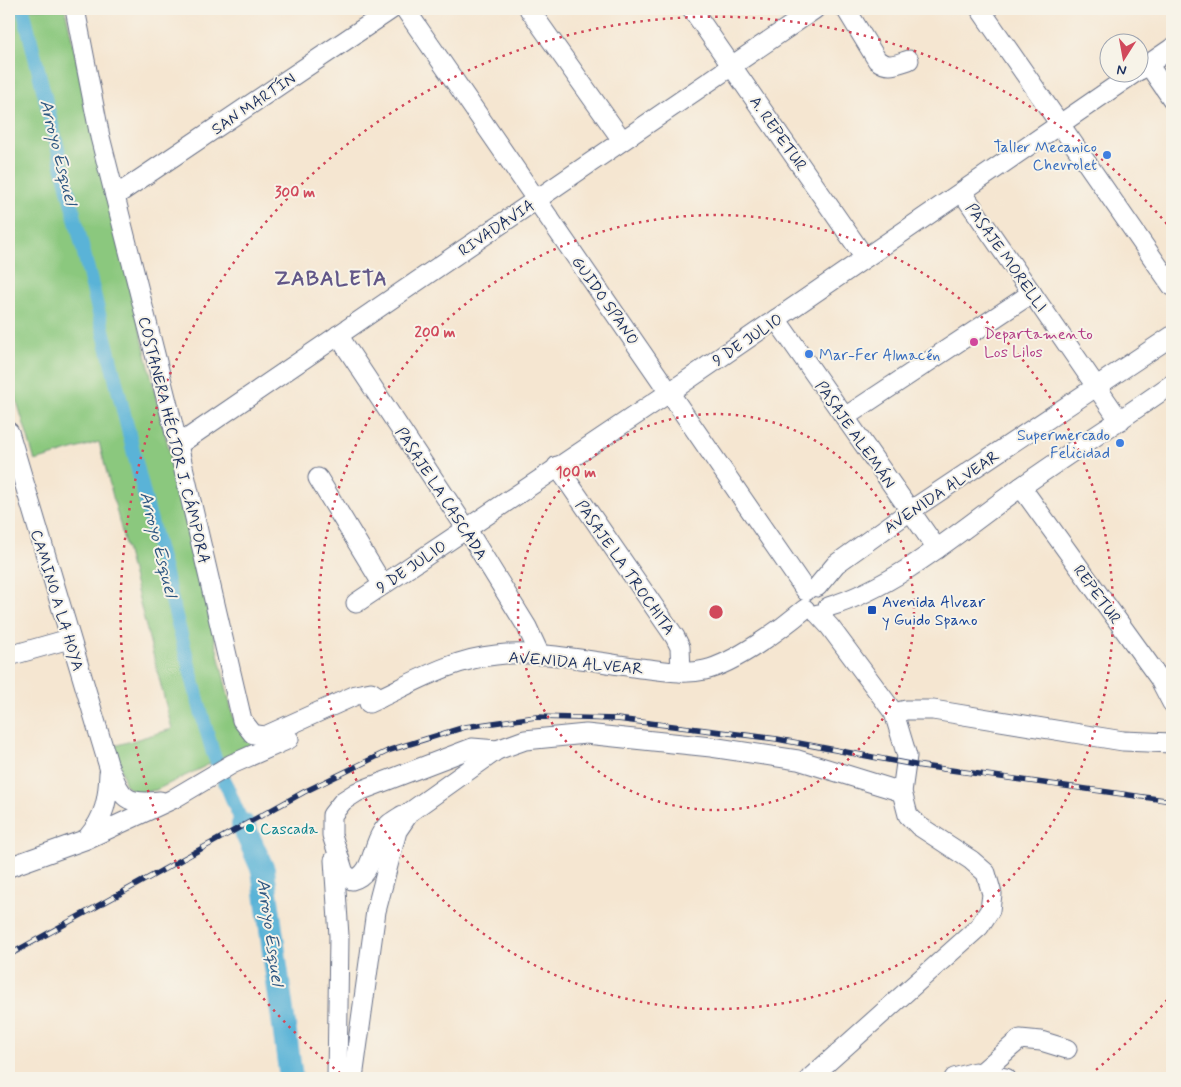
<svg xmlns="http://www.w3.org/2000/svg" width="1181" height="1087" font-family="Mynerve,sans-serif">
  <style>
    .green { fill: #8bc87e; stroke: #537c6e }
    .lines { fill: none; stroke-linecap: round; stroke-linejoin: round }
    .canal { stroke: #5ab3d7; stroke-width: 14 }
    .river { stroke: #5ab3d7; stroke-width: 24 }
    .minor-casing { stroke: #676f86; stroke-width: 21 }
    .minor { stroke: #fff; stroke-width: 19 }
    .rail-casing { stroke: #1b2f5e; stroke-width: 5.5 }
    .rail { stroke: #f7f3e8; stroke-width: 4; stroke-dasharray: 11; stroke-linecap: butt }
    .ring { fill: none; stroke: #d1495b; stroke-width: 2.5; stroke-dasharray: 2.5 5 }
    .shop-dot { fill: #3f7fe0; stroke: #f7f3e8; stroke-width: 2 }
    .hotel-dot { fill: #d1479c; stroke: #f7f3e8; stroke-width: 2 }
    .transit-dot { fill: #1a4fb4; stroke: #f7f3e8; stroke-width: 2 }
    .culture-dot { fill: #0f9aa8; stroke: #f7f3e8; stroke-width: 2 }
    .labels { text-anchor: middle; stroke-width: 4; stroke-linejoin: round; paint-order: stroke }
    .street-label { font-size: 16px; fill: #1b2f5e; stroke: #f7f3e8 }
    .shop-label { font-size: 16px; fill: #366cbe; stroke: #f7f3e8; text-anchor: end }
    .hotel-label { font-size: 16px; fill: #b23c85; stroke: #f7f3e8; text-anchor: start }
    .transit-label { font-size: 16px; fill: #164399; stroke: #f7f3e8; text-anchor: start }
    .culture-label { font-size: 16px; fill: #0d838f; stroke: #f7f3e8; text-anchor: start }
    .water-label { font-size: 18px; font-style: italic; fill: #2e5782; stroke: #f7f3e8 }
    .district-label { font-size: 21px; font-weight: bold; letter-spacing: 1px; fill: #625788; stroke: #f7f3e8 }
    .centre { fill: #d1495b; stroke: #f7f3e8; stroke-width: 2.5 }
    .ring-label { font-size: 15px; text-anchor: middle; font-weight: bold; fill: #d1495b; stroke: #f7f3e8; stroke-width: 4; stroke-linejoin: round; paint-order: stroke }
  </style>
  <rect width="100%" height="100%" fill="#f7f3e8"/>
  <filter id="ink" filterUnits="userSpaceOnUse"><feTurbulence type="fractalNoise" baseFrequency=".02" numOctaves="2"/><feDisplacementMap in="SourceGraphic" scale="10" xChannelSelector="R" yChannelSelector="G"/><feConvolveMatrix kernelMatrix="1 2 1 2 8 2 1 2 1" color-interpolation-filters="sRGB"/></filter>
  <filter id="wash" filterUnits="userSpaceOnUse"><feTurbulence type="fractalNoise" baseFrequency=".0096" numOctaves="4" result="noise"/><feDisplacementMap in="SourceGraphic" scale="20" xChannelSelector="R" yChannelSelector="G"/><feGaussianBlur stdDeviation="1.12" result="paint"/><feColorMatrix in="noise" values="0 0 0 0 0 0 0 0 0 0 0 0 0 0 0 0 0 1.4 0 .05"/><feComposite in="paint" operator="in"/></filter>
  <g filter="url(#wash)">
    <rect width="100%" height="100%" fill="#f5e6d1"/>
    <polygon class="green" points="9,9 65,9 103,176 235,724 257,741 156,790 138,793 126,786 114,746 172,729 99,442 35,461 9,375"/>
    <g class="lines">
      <polyline class="canal" points="23,9 146,502 202,715 213,753 243,825"/>
      <polyline class="river" points="243,825 263,870 291,1078"/>
    </g>
  </g>
  <g filter="url(#ink)">
    <g class="lines">
      <defs>
        <g id="minor">
          <polyline points="75,9 100,137 178,445 242,720 253,734 265,736 356,695 371,692 380,698"/>
          <polyline points="405,9 806,591"/>
          <polyline points="529,9 622,140"/>
          <polyline points="692,9 865,258"/>
          <path d="M 846,9 L 877,60 C 888,69 896,64 909,60"/>
          <polyline points="980,9 1172,286"/>
          <polyline points="1148,64 1172,99"/>
          <polyline points="1140,70 1172,48"/>
          <polyline points="962,192 1120,421"/>
          <polyline points="115,196 392,9"/>
          <polyline points="776,319 937,549"/>
          <polyline points="338,335 466,528 527,627 540,655"/>
          <polyline points="845,417 1032,293"/>
          <path d="M 9,432 L 109,767 C 122,798 124,805 160,801"/>
          <polyline points="178,445 815,9"/>
          <polyline points="557,466 675,637 680,647 681,672"/>
          <polyline points="318,478 383,585"/>
          <polyline points="1021,487 1159,678 1172,703"/>
          <polyline points="817,587 836,564 910,511 1172,336"/>
          <polyline points="356,603 670,392 1136,72"/>
          <path d="M 828,607 C 898,586 962,529 1021,487 C 1071,452 1122,419 1172,384"/>
          <polyline points="9,656 69,639"/>
          <path d="M 369,703 C 409,685 451,659 496,655 C 543,650 594,662 640,668 C 661,670 684,675 705,670 C 735,663 781,629 805,609"/>
          <polyline points="894,713 906,710 933,710 1123,741 1172,743"/>
          <path d="M 403,815 C 395,820 387,824 382,832 C 371,849 373,875 352,880 L 344,873 L 332,835 L 332,815 L 343,801 L 357,792 L 472,748 L 497,750"/>
          <path d="M 88,837 C 105,817 108,799 109,773"/>
          <polyline points="334,860 339,936 337,1078"/>
          <polyline points="9,867 87,839 173,799 232,764 289,739"/>
          <polyline points="981,1073 1020,1039 1041,1041 1067,1049"/>
          <polyline points="353,1078 376,911 397,831 410,812 497,750 525,740 586,734 711,747 798,760 902,792"/>
          <polyline points="810,1078 979,927 990,910 992,894 986,873 971,860 919,826 908,815 902,792 907,756 894,713 830,627 818,614"/>
          <polyline points="954,1078 975,1072 1006,1078"/>
        </g>
      </defs>
      <use href="#minor" class="minor-casing"/>
      <use href="#minor" class="minor"/>
      <defs>
        <polyline id="rail" points="9,955 304,792 390,750 465,727 536,717 617,719 777,739 915,765 1172,801"/>
      </defs>
      <use href="#rail" class="rail-casing"/>
      <use href="#rail" class="rail"/>
    </g>
  </g>
  <g class="ring">
    <circle cx="716" cy="612" r="198"/>
    <circle cx="716" cy="612" r="397"/>
    <path d="M1172 994A595 595 0 0 1 1086 1078M346 1078A595 595 0 1 1 1172 230"/>
  </g>
  <g class="shop-dot">
    <circle cx="1107" cy="155" r="5"/>
    <circle cx="809" cy="354" r="5"/>
    <circle cx="1120" cy="443" r="5"/>
  </g>
  <circle class="hotel-dot" cx="974" cy="342" r="5"/>
  <rect class="transit-dot" x="867" y="605" width="10" height="10" rx="2.5"/>
  <circle class="culture-dot" cx="250" cy="828" r="5"/>
  <g class="labels">
    <g class="street-label">
      <text transform="translate(253 103) rotate(-34)" y="6">SAN MARTÍN</text>
      <text transform="translate(779 133) rotate(55)" y="6">A. REPETUR</text>
      <text transform="translate(496 227) rotate(-34)" y="6">RIVADAVIA</text>
      <text transform="translate(1007 257) rotate(55)" y="6">PASAJE MORELLI</text>
      <text transform="translate(606 300) rotate(55)" y="6">GUIDO SPANO</text>
      <text transform="translate(747 339) rotate(-34)" y="6">9 DE JULIO</text>
      <text transform="translate(856 434) rotate(55)" y="6">PASAJE ALEMÁN</text>
      <text transform="translate(175 440) rotate(76)" y="6">COSTANERA HÉCTOR J. CÁMPORA</text>
      <text transform="translate(941 491) rotate(-34)" y="6">AVENIDA ALVEAR</text>
      <text transform="translate(442 493) rotate(57)" y="6">PASAJE LA CASCADA</text>
      <text transform="translate(411 566) rotate(-34)" y="6">9 DE JULIO</text>
      <text transform="translate(626 567) rotate(55)" y="6">PASAJE LA TROCHITA</text>
      <text transform="translate(1098 594) rotate(54)" y="6">REPETUR</text>
      <text transform="translate(58 600) rotate(73)" y="6">CAMINO A LA HOYA</text>
      <text transform="translate(576 662) rotate(5)" y="6">AVENIDA ALVEAR</text>
    </g>
    <g class="shop-label">
      <text x="1097" y="152">Taller Mecanico<tspan x="1097" dy="18">Chevrolet</tspan></text>
      <text x="819" y="360" text-anchor="start">Mar-Fer Almacén</text>
      <text x="1110" y="440">Supermercado<tspan x="1110" dy="18">Felicidad</tspan></text>
    </g>
    <g class="hotel-label">
      <text x="984" y="339">Departamento<tspan x="984" dy="18">Los Lilos</tspan></text>
    </g>
    <g class="transit-label">
      <text x="882" y="607">Avenida Alvear<tspan x="882" dy="18">y Guido Spano</tspan></text>
    </g>
    <g class="culture-label">
      <text x="260" y="834">Cascada</text>
    </g>
    <g class="water-label">
      <text transform="translate(59 152) rotate(76)" y="6">Arroyo Esquel</text>
      <text transform="translate(159 544) rotate(76)" y="6">Arroyo Esquel</text>
      <text transform="translate(271 932) rotate(82)" y="6">Arroyo Esquel</text>
    </g>
    <g class="district-label">
      <text x="331" y="285">ZABALETA</text>
    </g>
  </g>
  <circle cx="716" cy="612" r="8" class="centre"/>
  <g class="ring-label">
    <text x="295" y="197">300 m</text>
    <text x="435" y="337">200 m</text>
    <text x="576" y="477">100 m</text>
  </g>
  <rect width="1181" height="1087" fill="none" stroke="#f7f3e8" stroke-width="30"/>
  <g transform="translate(1124 58) rotate(191)"><circle r="24" fill="#f7f3e8" stroke="#9fa5b1"/>
  <path d="M0-4L9 19L0 12L-9 19Z" fill="#d1495b"/>
  <text y="-8" font-size="14" font-weight="bold" text-anchor="middle" fill="#1b2f5e">N</text>
  </g>
</svg>
